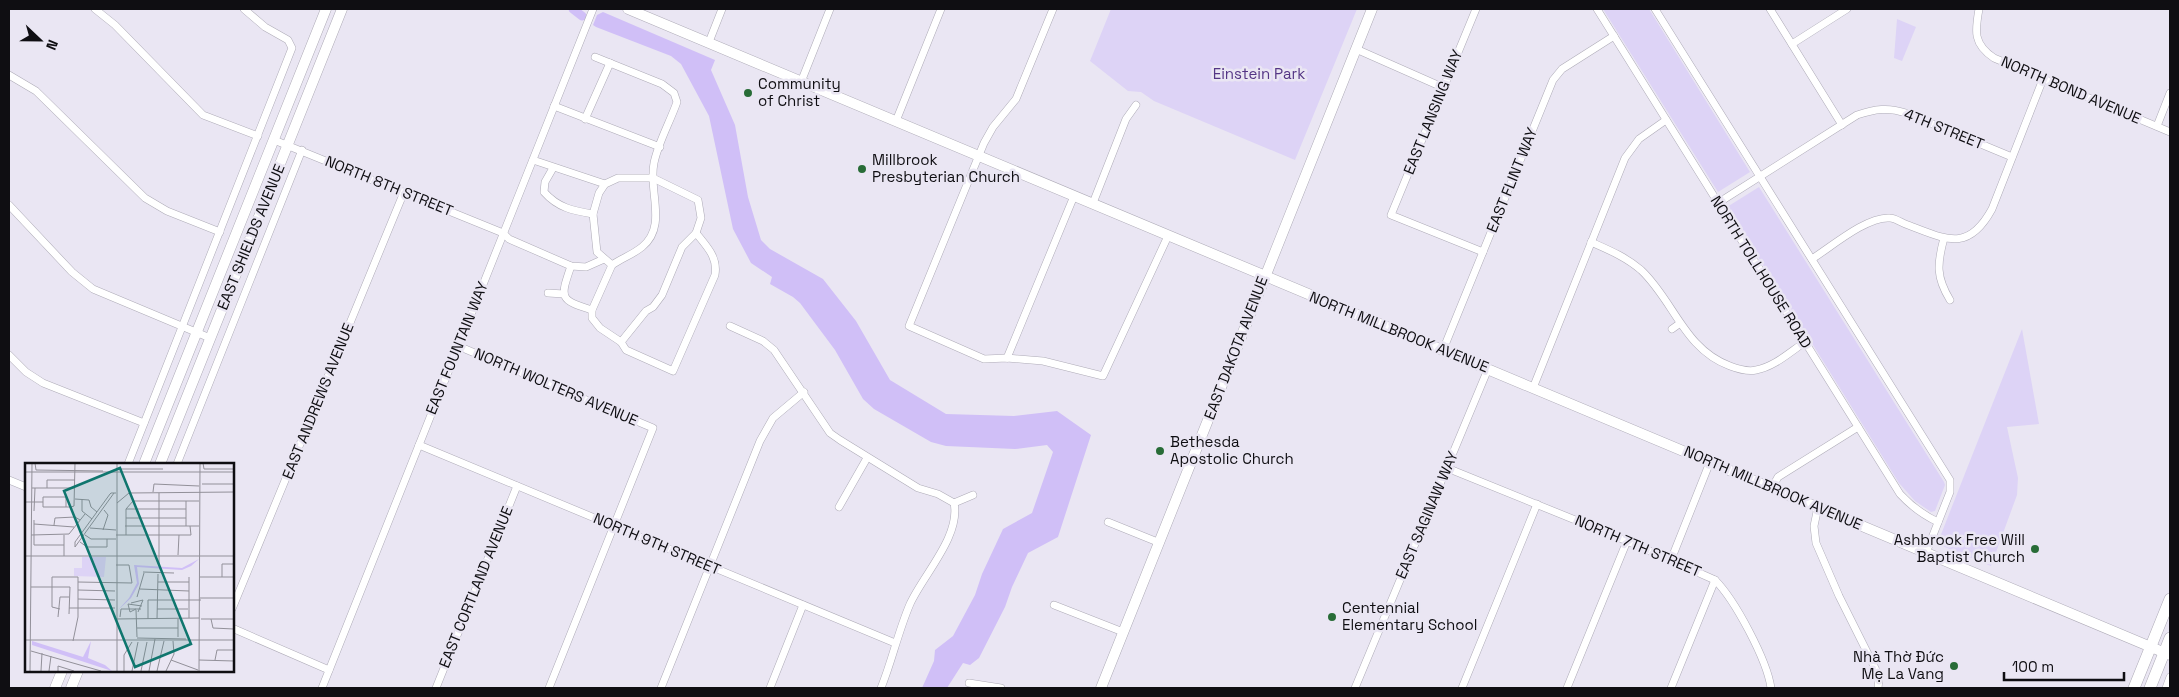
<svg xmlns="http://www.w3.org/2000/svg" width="2179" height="697" font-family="'Space Grotesk',sans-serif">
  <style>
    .green { fill: #ddd3f6 }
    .water { fill: #d0bff7 }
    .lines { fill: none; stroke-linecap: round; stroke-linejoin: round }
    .canal { stroke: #d0bff7; stroke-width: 9 }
    .street-casing { stroke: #aeabb7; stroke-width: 8 }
    .secondary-casing { stroke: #aeabb7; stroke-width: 11 }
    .primary-casing { stroke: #aeabb7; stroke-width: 12 }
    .street { stroke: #fff; stroke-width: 7 }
    .secondary { stroke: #fff; stroke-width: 10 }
    .primary { stroke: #fff; stroke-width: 11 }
    .poi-dot { fill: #286c37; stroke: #eae6f3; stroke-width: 2 }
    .labels { text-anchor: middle; stroke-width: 5; stroke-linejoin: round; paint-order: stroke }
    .park-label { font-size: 15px; fill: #543585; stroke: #eae6f3 }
    .poi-label { font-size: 15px; fill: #0f0e12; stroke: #eae6f3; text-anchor: start }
    .street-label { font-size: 15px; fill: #0f0e12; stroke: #eae6f3 }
    .inset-road { fill: none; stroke: #929099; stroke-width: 1 }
    .view { fill: #0f766e; fill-opacity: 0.15; stroke: #0f766e; stroke-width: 2.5 }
    .inset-edge { fill: none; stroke: #0f0e12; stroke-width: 2.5 }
  </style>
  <rect width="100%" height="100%" fill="#eae6f3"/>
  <g class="green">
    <polygon points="1111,9 1357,9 1295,160 1154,101 1141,92 1128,91 1090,61"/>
    <polygon points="1603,9 1649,9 1750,172 1718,192"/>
    <polygon points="1897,19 1916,27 1902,61 1894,58"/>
    <polygon points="1759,187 1944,482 1945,485 1935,511 1931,512 1915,501 1899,483 1727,207"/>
    <polygon points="2022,329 2039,424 2007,427 2018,478 2017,495 1991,566 1940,545 1938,542"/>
  </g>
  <polygon class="water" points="603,12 715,60 711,70 735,125 748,197 761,240 770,249 823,279 856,321 890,380 946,414 1014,416 1057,411 1091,435 1058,537 1028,553 1012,587 1005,607 979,658 970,665 963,663 947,688 922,688 934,661 935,650 953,636 975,595 982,574 1003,529 1032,513 1053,452 1047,445 1015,449 946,446 931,442 874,409 863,399 835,350 800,303 793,297 770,284 772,277 751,263 733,229 709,116 681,64 671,56 596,27 593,25 597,15"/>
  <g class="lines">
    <polyline class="canal" points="573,9 582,16"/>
    <defs>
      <g id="street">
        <polyline points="95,9 115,25 203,115 258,136"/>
        <polyline points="1053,9 1016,99 993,127 984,143 909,326 984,359 1007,358 1043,361 1103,376 1168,236"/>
        <polyline points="1476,9 1391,215 1483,252"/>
        <path d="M 1597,9 L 1900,494 C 1912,507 1923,515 1938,522"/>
        <polyline points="1655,9 1950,480 1950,492 1926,553"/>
        <polyline points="1770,9 1842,125"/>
        <path d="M 1979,9 C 1975,31 1973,44 1994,58 L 2170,132"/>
        <polyline points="709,42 722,9"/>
        <polyline points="1792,44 1847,9"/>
        <polyline points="1356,49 1442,87"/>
        <path d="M 595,57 L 662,84 L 674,93 L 677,102 C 670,122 658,143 654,163 C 648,191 668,226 642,247 C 632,255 622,258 612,265 L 592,310 L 592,318 L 600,328 L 621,342 L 626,350 L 673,371 L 715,275 C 718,257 707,247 696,233"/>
        <polyline points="9,75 36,91 145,198 167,211 220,232"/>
        <polyline points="801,82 830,9"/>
        <polyline points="554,106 660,147"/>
        <polyline points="585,119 610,63"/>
        <polyline points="896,121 941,9"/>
        <polyline points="2157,126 2170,93"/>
        <polyline points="274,140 503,233 509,239 571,266 586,267 604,259"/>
        <polyline points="533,160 605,184"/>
        <path d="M 553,168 L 545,182 L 544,192 C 558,208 574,211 593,214"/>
        <polyline points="1093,203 1126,119 1136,105"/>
        <path d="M 1718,203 L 1857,115 C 1875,109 1888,107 1906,113 L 2012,157"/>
        <polyline points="9,205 72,272 93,289 210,338"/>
        <path d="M 1944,238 C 1937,264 1936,277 1950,300"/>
        <path d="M 1591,242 C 1609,250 1626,257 1641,270 C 1674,301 1684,349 1730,366 C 1738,369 1748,372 1756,370 C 1774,367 1790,352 1805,342"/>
        <path d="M 1812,259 C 1831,247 1867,216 1890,218 C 1895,218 1902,223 1908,225 C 1946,239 1968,253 1992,209 L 2043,79"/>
        <polyline points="612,265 597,252 593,214 599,193 605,184 618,178 653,178 698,200 701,218 696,233 682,247 662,295 653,307 646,311 621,342"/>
        <path d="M 571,266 C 560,298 559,300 592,310"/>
        <polyline points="548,293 564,294"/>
        <polyline points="730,326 763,341 774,350 830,433 840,440 918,488 938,494 954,503"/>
        <polyline points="1672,329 1679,324"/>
        <polyline points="458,346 653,428 549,688"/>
        <polyline points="1443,350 1553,80 1562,69 1614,36"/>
        <polyline points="9,355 26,372 43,383 144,423"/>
        <polyline points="1007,358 1074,196"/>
        <polyline points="1533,388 1625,158 1639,139 1666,120"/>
        <polyline points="419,445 895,643"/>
        <polyline points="128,464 292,48 288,40 265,27 244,9"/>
        <polyline points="177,464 302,150"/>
        <path d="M 1447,468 L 1627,541 L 1715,580 C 1735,600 1767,660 1771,688"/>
        <polyline points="9,480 26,487"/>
        <polyline points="1772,488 1778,477 1858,427"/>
        <polyline points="954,503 973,495"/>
        <polyline points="839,507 867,458"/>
        <polyline points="1818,507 1814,526 1816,543 1839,596 1876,670 1879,679 1878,688"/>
        <polyline points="1108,522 1160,543"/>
        <polyline points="1671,560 1710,462"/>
        <polyline points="1054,605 1123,632"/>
        <polyline points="232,609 404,192"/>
        <polyline points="232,628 329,670"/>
        <polyline points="969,683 1001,688"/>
        <polyline points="322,688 593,9"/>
        <polyline points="436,688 517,486"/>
        <polyline points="661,688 760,441 773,418 804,392"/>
        <polyline points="770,688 803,605"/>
        <path d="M 881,688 C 892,661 898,632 910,604 C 923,575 961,536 954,503"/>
        <polyline points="1355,688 1488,369"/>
        <polyline points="1462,688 1537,504"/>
        <polyline points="1567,688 1627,541"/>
        <polyline points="1671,688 1715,580"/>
        <polyline points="2166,688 2170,677"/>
      </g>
      <g id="secondary">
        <polyline points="628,9 2170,655"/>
        <polyline points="144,464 326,9"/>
        <polyline points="160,464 342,9"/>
        <polyline points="55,688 62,671"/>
        <polyline points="71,688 78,671"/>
        <polyline points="1101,688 1372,9"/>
      </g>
      <g id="primary">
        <polyline points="2134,688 2170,599"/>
        <polyline points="2150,688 2170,638"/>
      </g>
    </defs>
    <use href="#street" class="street-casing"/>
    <use href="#secondary" class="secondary-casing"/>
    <use href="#primary" class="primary-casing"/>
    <use href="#street" class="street"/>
    <use href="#secondary" class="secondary"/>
    <use href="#primary" class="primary"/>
  </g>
  <g class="poi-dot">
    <circle cx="748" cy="93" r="5"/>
    <circle cx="862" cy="169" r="5"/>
    <circle cx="1160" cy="451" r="5"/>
    <circle cx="2035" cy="549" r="5"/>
    <circle cx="1332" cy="617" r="5"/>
    <circle cx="1954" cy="666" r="5"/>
  </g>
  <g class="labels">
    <g class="park-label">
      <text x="1259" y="79">Einstein Park</text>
    </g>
    <g class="poi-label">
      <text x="758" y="89">Community<tspan x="758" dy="17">of Christ</tspan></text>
      <text x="872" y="165">Millbrook<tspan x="872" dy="17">Presbyterian Church</tspan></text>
      <text x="1170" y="447">Bethesda<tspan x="1170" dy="17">Apostolic Church</tspan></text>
      <text x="2025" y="545" text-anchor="end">Ashbrook Free Will<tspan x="2025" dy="17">Baptist Church</tspan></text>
      <text x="1342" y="613">Centennial<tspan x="1342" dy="17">Elementary School</tspan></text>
      <text x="1944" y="662" text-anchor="end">Nhà Thờ Đức<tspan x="1944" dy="17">Mẹ La Vang</tspan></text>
    </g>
    <g class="street-label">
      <text transform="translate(2071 90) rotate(23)" y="5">NORTH BOND AVENUE</text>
      <text transform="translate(1433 112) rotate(-68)" y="5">EAST LANSING WAY</text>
      <text transform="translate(1944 129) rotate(22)" y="5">4TH STREET</text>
      <text transform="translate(1512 180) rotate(-68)" y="5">EAST FLINT WAY</text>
      <text transform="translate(389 186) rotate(22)" y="5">NORTH 8TH STREET</text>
      <text transform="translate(251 237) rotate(-68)" y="5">EAST SHIELDS AVENUE</text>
      <text transform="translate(1761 272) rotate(58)" y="5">NORTH TOLLHOUSE ROAD</text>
      <text transform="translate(1399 332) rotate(22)" y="5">NORTH MILLBROOK AVENUE</text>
      <text transform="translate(457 348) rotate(-68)" y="5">EAST FOUNTAIN WAY</text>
      <text transform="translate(1236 348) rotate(-69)" y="5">EAST DAKOTA AVENUE</text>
      <text transform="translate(556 387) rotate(23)" y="5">NORTH WOLTERS AVENUE</text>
      <text transform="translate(318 401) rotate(-68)" y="5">EAST ANDREWS AVENUE</text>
      <text transform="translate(1773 488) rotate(23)" y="5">NORTH MILLBROOK AVENUE</text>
      <text transform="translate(1427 515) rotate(-67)" y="5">EAST SAGINAW WAY</text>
      <text transform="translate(657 544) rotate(23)" y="5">NORTH 9TH STREET</text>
      <text transform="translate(1638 546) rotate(23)" y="5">NORTH 7TH STREET</text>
      <text transform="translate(476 587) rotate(-68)" y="5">EAST CORTLAND AVENUE</text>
    </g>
  </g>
  <g transform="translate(25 463)">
    <rect width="209" height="209" fill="#eae6f3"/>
    <path d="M 57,94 L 81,94 L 79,114 L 49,113 L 49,105 L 57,105 Z" fill="#ddd3f6"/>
    <path d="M 174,96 L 166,103 L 157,107 L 112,104 L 114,121 L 106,135 L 93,147 L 104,135 L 112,120 L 109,102 L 157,105 ZM 7,178 L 58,194 L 66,178 L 63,195 L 80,202 L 87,208 L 7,182 Z" fill="#d0bff7"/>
    <path class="inset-road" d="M 10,0 L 11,7 L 78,8M 178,0 L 179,6 L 209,6M 94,6 L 138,6M 0,9 L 209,9M 177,21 L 209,21M 7,25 L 50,25M 22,25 L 22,17 L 50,17M 128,29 L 129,21 L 174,23M 89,30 L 50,84 L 50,79 L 85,31 L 86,30 L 91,30M 50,36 L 64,37 L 66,44 L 72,49M 57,36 L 57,48 L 67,56M 0,39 L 18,39M 92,40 L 104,30 L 209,29M 41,44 L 41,34 L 18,34 L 18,44 L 46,44 L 49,43 L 50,0M 101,46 L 161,46M 9,48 L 10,25M 101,55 L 161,55M 9,57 L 9,82 L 39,82M 9,61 L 49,64M 29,62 L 30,55 L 50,54 L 55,57M 100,63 L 174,63M 161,63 L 161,38M 65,65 L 91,67M 78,67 L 83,52 L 79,47M 6,72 L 44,71 L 60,51M 60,72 L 66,76 L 91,76M 91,72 L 166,72 L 165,63M 101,72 L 101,46 L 108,38 L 174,38M 55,79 L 62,84 L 82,84 L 82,76M 153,92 L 154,72M 0,93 L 209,93M 39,93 L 39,72M 134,103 L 134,30M 118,109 L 149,110M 175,114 L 209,114M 197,114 L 197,101 L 209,101M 53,119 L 107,120 L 104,102 L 91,102M 133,119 L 164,119M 6,124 L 45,124 L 44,151M 115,126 L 164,128M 53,127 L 90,128M 112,134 L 119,110M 175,135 L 209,135M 53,136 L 90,137M 106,140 L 118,137 L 113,149M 44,145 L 90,145M 35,146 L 27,144 L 27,114 L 53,114 L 53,154 L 48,178M 111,146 L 105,149 L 103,141 L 117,143M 132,146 L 163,146M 111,147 L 112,174M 33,154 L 35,134 L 44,134M 95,154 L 96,146 L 116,146M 164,155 L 164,114M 90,156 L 174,155M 123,156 L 123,137 L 176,137M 132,156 L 133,111M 176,156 L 209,156 L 209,153M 186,156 L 188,165 L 209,166M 112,165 L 153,165M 153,174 L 153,156M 112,175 L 161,176M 0,177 L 209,177M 6,188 L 76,208M 146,197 L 173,207M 174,197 L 209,198M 190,197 L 192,187 L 209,187M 5,208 L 7,0M 16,208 L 17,190M 24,208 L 26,193M 33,208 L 33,203 L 49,208M 92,208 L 92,0M 99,208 L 99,192 L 107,179M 107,208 L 113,179M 116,208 L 122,179M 124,208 L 130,176M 132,208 L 139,178M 141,208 L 149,191 L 148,178M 174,208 L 175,0"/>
    <path class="view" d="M 95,5 L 166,181 L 110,204 L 39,28 Z"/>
    <rect width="209" height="209" class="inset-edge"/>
  </g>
  <rect width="2179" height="697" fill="none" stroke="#0f0e12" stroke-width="20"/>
  <g transform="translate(40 40) rotate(112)" stroke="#eae6f3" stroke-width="4" paint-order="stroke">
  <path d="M0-4L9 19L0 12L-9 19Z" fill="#0f0e12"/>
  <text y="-8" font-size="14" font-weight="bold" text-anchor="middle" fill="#0f0e12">N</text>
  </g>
  <path d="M2004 672v8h120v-8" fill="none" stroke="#0f0e12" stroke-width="2.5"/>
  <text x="2012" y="672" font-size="15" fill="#0f0e12" stroke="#eae6f3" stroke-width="4" paint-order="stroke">100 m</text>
</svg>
